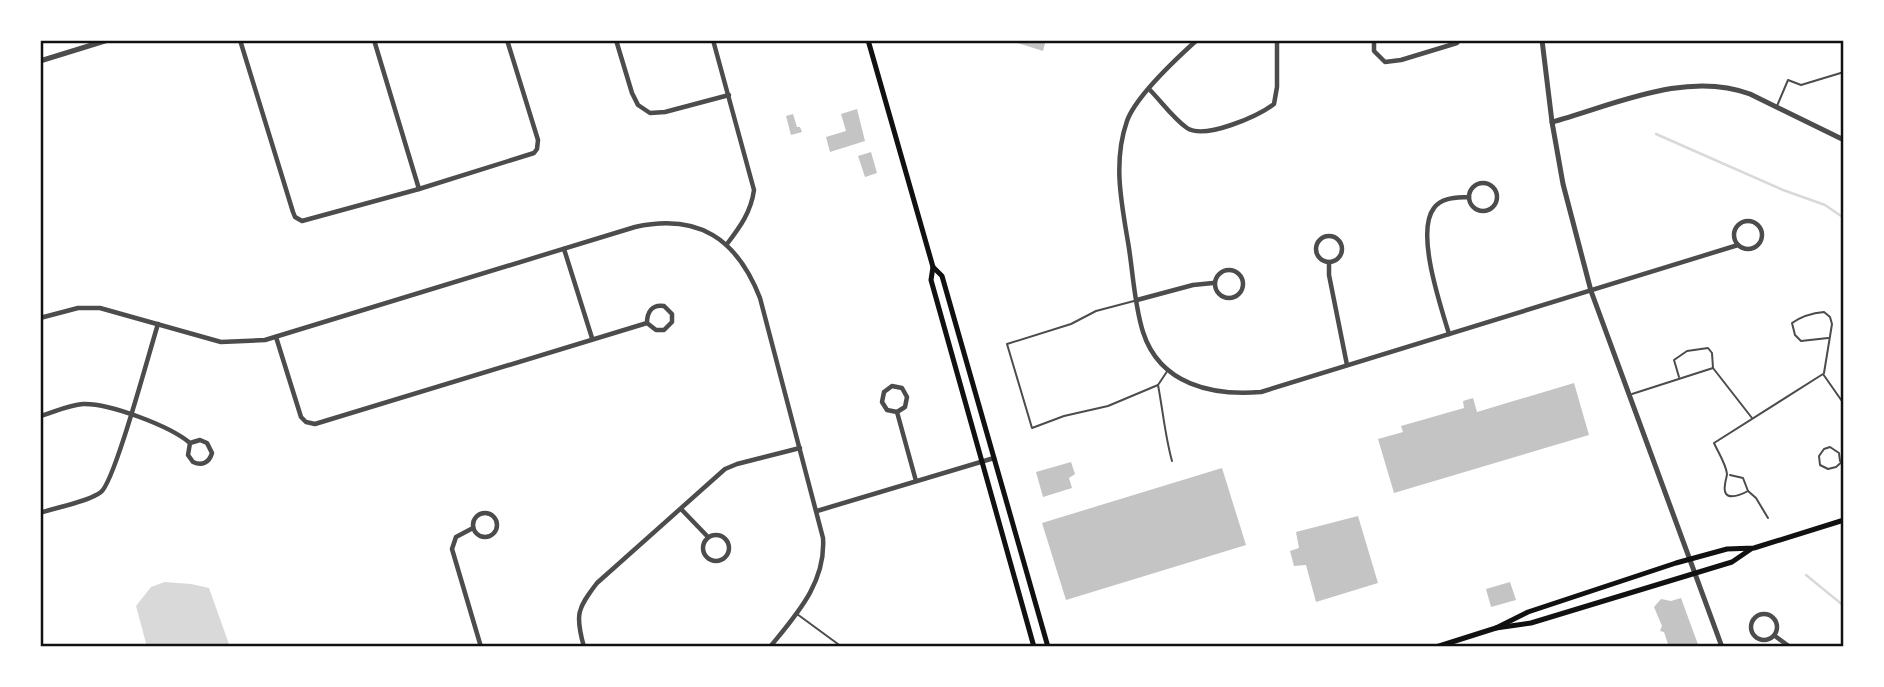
<svg xmlns="http://www.w3.org/2000/svg" width="1884" height="687" font-family="'PT Serif',serif">
  <style>
    .water { fill: #d9d9d9 }
    .lines { fill: none; stroke-linecap: round; stroke-linejoin: round }
    .stream { stroke: #d9d9d9; stroke-width: 2.5 }
    .building { fill: #c4c4c4 }
    .service { stroke: #4c4c4c; stroke-width: 2 }
    .minor { stroke: #4c4c4c; stroke-width: 4.5 }
    .tertiary { stroke: #4c4c4c; stroke-width: 5 }
    .secondary { stroke: #111; stroke-width: 5 }
    .neatline { fill: none; stroke: #111; stroke-width: 2.5 }
  </style>
  <rect width="100%" height="100%" fill="#fff"/>
  <polygon class="water" points="165,582 191,584 209,588 230,647 147,647 136,606 151,587"/>
  <g class="lines">
    <g class="stream">
      <polyline points="1656,134 1783,190 1825,205 1844,218"/>
      <polyline points="1806,575 1844,606"/>
    </g>
  </g>
  <g class="building">
    <polygon points="1008,40 1046,40 1043,51"/>
    <polygon points="857,109 865,141 830,152 826,137 846,131 841,114"/>
    <polygon points="793,114 797,127 800,127 802,132 791,135 786,116"/>
    <polygon points="871,152 877,173 865,177 858,156"/>
    <polygon points="1574,383 1589,435 1394,493 1378,439 1403,432 1401,426 1464,408 1463,401 1473,398 1477,412"/>
    <polygon points="1071,462 1075,474 1069,478 1072,488 1043,497 1036,472"/>
    <polygon points="1222,468 1246,545 1066,600 1042,523"/>
    <polygon points="1358,516 1378,583 1316,602 1306,565 1294,566 1290,551 1299,548 1296,532"/>
    <polygon points="1510,582 1516,600 1491,607 1486,589"/>
    <polygon points="1681,598 1689,620 1699,647 1669,647 1664,632 1660,631 1662,626 1654,607 1661,599 1671,601"/>
  </g>
  <g class="lines">
    <g class="service">
      <polyline points="1777,106 1788,80 1801,85 1844,72"/>
      <polyline points="1134,301 1096,311 1071,324 1007,344 1032,428 1064,416 1108,406 1158,385"/>
      <path d="M 1168,370 L 1158,385 C 1163,411 1165,436 1172,461"/>
      <path d="M 1824,373 L 1832,324 L 1830,317 L 1824,312 C 1813,313 1802,316 1792,323 L 1795,335 L 1801,341 L 1828,338"/>
      <polyline points="1679,377 1674,360 1687,351 1708,348 1712,353 1713,368 1752,418"/>
      <polyline points="1632,394 1713,368"/>
      <polyline points="1840,461 1839,453 1830,447 1824,449 1819,456 1820,465 1828,469 1836,467 1844,460"/>
      <polyline points="1730,475 1743,478 1748,491 1756,498 1768,518"/>
      <path d="M 1748,491 C 1739,496 1722,502 1725,485 C 1725,482 1727,476 1727,474 C 1726,464 1718,452 1714,443 L 1823,374 L 1844,404"/>
      <polyline points="797,614 842,647"/>
    </g>
    <g class="minor">
      <polyline points="240,40 293,212 295,217 302,221 419,189 534,153 537,149 538,140 507,40"/>
      <polyline points="374,40 419,189"/>
      <polyline points="616,40 632,93 638,105 650,113 665,112 729,95"/>
      <path d="M 713,40 L 754,190 C 751,212 740,227 727,244"/>
      <path d="M 1197,40 C 1177,58 1136,96 1127,121 C 1113,161 1121,201 1128,242 C 1133,271 1134,304 1143,332 C 1160,385 1213,396 1261,392 L 1738,245"/>
      <polyline points="1374,40 1374,51 1385,62 1401,60 1457,43 1459,40"/>
      <path d="M 1149,89 C 1161,101 1173,118 1187,128 C 1205,140 1258,116 1274,104 L 1277,87 L 1277,40"/>
      <circle cx="1483" cy="197" r="14"/>
      <circle cx="1748" cy="235" r="14"/>
      <circle cx="1329" cy="249" r="13"/>
      <polyline points="564,249 592,338"/>
      <polyline points="1329,262 1329,275 1347,365"/>
      <circle cx="1229" cy="284" r="14"/>
      <polyline points="1137,300 1193,285 1213,283"/>
      <path d="M 40,318 L 78,308 L 100,308 L 221,342 L 265,340 L 635,227 C 699,213 737,239 760,298 L 823,538 C 826,583 796,615 770,647"/>
      <path d="M 1449,334 C 1441,307 1415,232 1434,208 C 1442,197 1456,198 1469,197"/>
      <path d="M 276,337 L 301,417 L 306,422 L 315,424 L 647,323 L 656,330 L 664,330 L 672,322 L 672,314 L 664,306 C 652,304 647,312 647,323"/>
      <polyline points="897,412 905,407 907,397 902,388 892,386 884,392 882,402 887,410 897,412 916,481"/>
      <path d="M 40,416 C 54,412 69,405 83,404 C 109,403 170,426 190,443 L 188,455 L 193,462 C 202,466 209,463 212,453 L 207,443 L 200,440 L 190,443"/>
      <polyline points="682,510 708,537"/>
      <polyline points="817,511 994,458"/>
      <circle cx="485" cy="525" r="12"/>
      <path d="M 40,513 C 57,507 88,502 101,492 C 115,481 150,349 158,324"/>
      <polyline points="473,528 456,537 452,549 481,647"/>
      <circle cx="716" cy="548" r="13"/>
      <circle cx="1764" cy="627" r="13"/>
      <polyline points="1775,636 1790,647"/>
      <path d="M 584,647 C 575,615 577,609 597,583 L 725,469 L 737,464 L 800,448"/>
    </g>
    <g class="tertiary">
      <polyline points="1542,40 1552,122 1563,184 1591,291 1722,647"/>
      <polyline points="40,61 108,40"/>
      <path d="M 1552,122 C 1614,105 1686,70 1750,94 L 1844,140"/>
    </g>
    <g class="secondary">
      <polyline points="868,40 933,267 942,276 1048,647"/>
      <polyline points="933,267 931,280 1034,647"/>
      <polyline points="1496,628 1528,612 1676,563 1727,549 1754,548 1844,520"/>
      <polyline points="1436,647 1496,628 1531,623 1732,562 1751,549"/>
    </g>
  </g>
  <rect width="1884" height="687" fill="none" stroke="#ffffff" stroke-width="84"/>
  <rect x="42" y="42" width="1800" height="603" class="neatline"/>
</svg>
